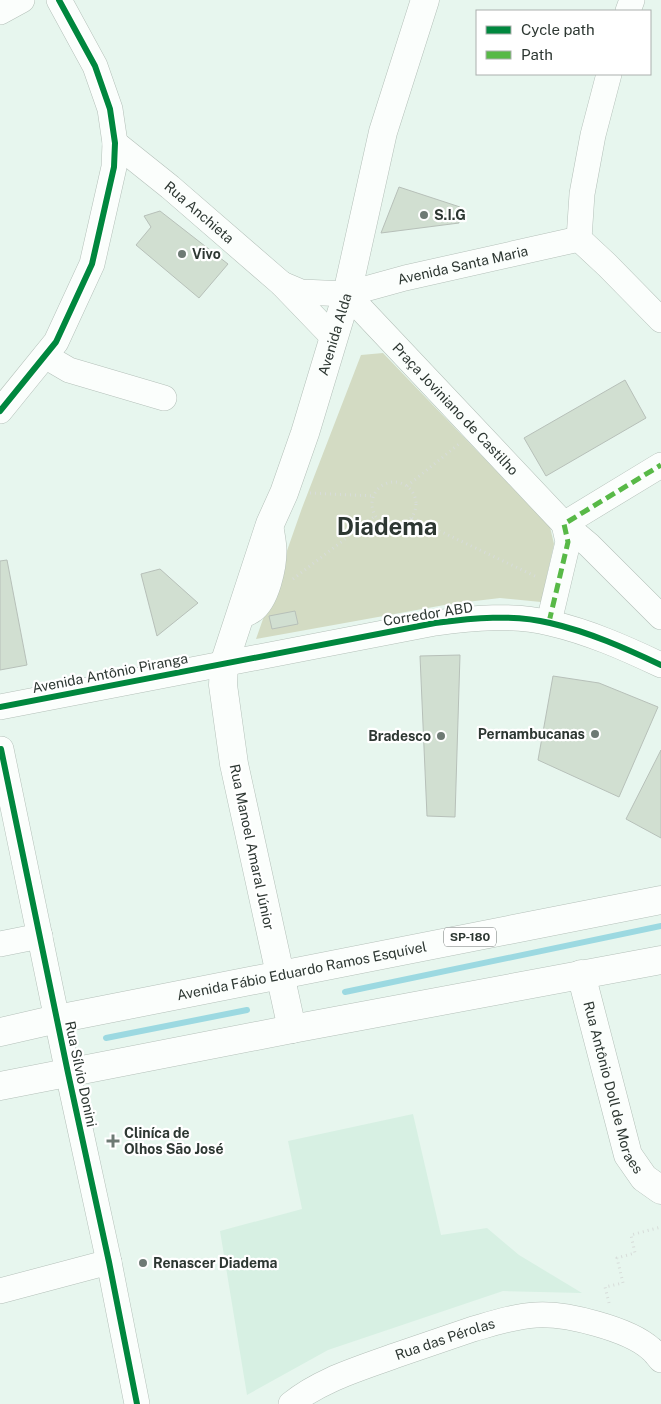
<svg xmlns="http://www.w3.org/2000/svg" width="661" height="1404" font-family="'Public Sans',sans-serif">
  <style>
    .built { fill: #d7f0e3 }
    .green { fill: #d3dbc3 }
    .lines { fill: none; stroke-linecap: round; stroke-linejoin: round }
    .stream { stroke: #9cd9e1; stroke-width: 6 }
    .building { fill: #d1dfd1; stroke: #b7c0b9 }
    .minor-casing { stroke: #b4c0b9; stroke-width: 26 }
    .major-casing { stroke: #b4c0b9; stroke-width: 29 }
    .path { stroke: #d7dcd9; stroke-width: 3; stroke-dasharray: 1 4; stroke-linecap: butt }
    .minor { stroke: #fbfefc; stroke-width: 25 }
    .major { stroke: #fbfefc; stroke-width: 28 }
    .quiet { stroke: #58b947; stroke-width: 5; stroke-dasharray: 10 5; stroke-linecap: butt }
    .cycleway-casing { stroke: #fff; stroke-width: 9 }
    .cycleway { stroke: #00873e; stroke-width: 6 }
    .poi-dot { fill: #6e7a74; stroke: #fff; stroke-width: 2 }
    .labels { text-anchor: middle; stroke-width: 4.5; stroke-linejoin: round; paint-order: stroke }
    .shield { fill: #fff; stroke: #6c7370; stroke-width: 1 }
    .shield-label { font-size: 12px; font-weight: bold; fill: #2d3732 }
    .street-label { font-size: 14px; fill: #2d3732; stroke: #fff }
    .poi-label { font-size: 14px; font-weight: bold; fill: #2d3732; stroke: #fff; text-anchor: start }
    .town-label { font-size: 24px; font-weight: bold; fill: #2d3732; stroke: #fff }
  </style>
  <rect width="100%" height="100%" fill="#e7f6ee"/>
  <polygon class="built" points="413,1114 441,1235 487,1228 519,1255 582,1293 503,1291 328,1350 247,1395 220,1231 302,1209 288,1141"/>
  <polygon class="green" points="383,353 550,527 554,544 541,602 500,598 450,604 256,639 302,508 361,355"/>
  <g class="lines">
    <g class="stream">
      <polyline points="345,992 661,926"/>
      <polyline points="106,1038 247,1010"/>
    </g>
  </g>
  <g class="building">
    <polygon points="399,187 460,207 459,223 381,233"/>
    <polygon points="160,211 228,264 199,298 136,245 151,227 144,216"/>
    <polygon points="625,380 646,418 546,476 524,438"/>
    <polygon points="7,560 27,665 0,670 0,561"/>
    <polygon points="160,569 198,603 157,636 141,574"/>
    <polygon points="295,611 298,624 272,629 269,616"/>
    <polygon points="460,655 455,817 427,816 420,656"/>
    <polygon points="553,676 599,683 658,707 619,797 538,760"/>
    <polygon points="661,750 661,838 626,819"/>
  </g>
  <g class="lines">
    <defs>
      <g id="minor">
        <polyline points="628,11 632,0"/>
        <polyline points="0,12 22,0"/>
        <path id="s1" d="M 115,143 L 170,187 L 282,284 L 333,337"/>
        <polyline points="579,239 582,194 593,135 609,74"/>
        <polyline points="579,239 607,265 661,320"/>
        <path id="s2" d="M 282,284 L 301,292 L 347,294 L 405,278 L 579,239"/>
        <path id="s3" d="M 347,294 L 564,524 L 589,545 L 661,617"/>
        <polyline points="45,356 69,370 164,398"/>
        <polyline points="0,411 56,342 92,264 114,167 115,143 110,109 95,66 59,0"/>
        <polyline points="564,524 661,465"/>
        <path d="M 239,617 C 243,615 250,613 253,610 C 267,600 274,567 274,551 C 274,543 272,535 271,527"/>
        <polyline points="549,622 568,542 564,524"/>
        <path d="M 0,707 L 435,623 C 473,618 513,614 550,623 C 589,632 625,648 661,665"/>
        <polyline points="1,749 68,1073 109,1262 137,1404"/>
        <polyline points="0,944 40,936"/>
        <polyline points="0,1291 109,1262"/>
        <path id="s4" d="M 291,1404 C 320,1380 359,1369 394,1356 C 420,1347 447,1338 473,1329 C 494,1323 515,1316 536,1315 C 566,1313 629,1329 651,1349 C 655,1352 658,1357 661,1360"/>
      </g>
      <g id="major">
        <path id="s5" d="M 581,974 L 628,1155 L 644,1178 L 661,1190"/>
        <path id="s6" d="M 292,1029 L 234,764 L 223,685 L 224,664 L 270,524 L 284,493 L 305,433 L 347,294 L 383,132 L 425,0"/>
        <path id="s7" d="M 0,1032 L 57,1019 L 661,900"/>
        <polyline points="0,1086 292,1029 661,960"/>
      </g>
    </defs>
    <use href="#minor" class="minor-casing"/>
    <use href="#major" class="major-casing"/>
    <g class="path">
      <circle cx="394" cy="504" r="22"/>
      <polyline points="407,486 459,444"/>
      <polyline points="310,493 374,496"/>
      <polyline points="412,518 537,577"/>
      <polyline points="293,579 375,516"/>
      <polyline points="609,1303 605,1287 623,1283 617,1258 635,1253 631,1235 661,1227"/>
    </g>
    <use href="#minor" class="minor"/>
    <use href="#major" class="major"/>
    <polyline class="quiet" points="549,622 568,542 564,524 661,465"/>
    <defs>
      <g id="cycleway">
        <polyline points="0,411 56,342 92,264 114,167 115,143 110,109 95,66 59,0"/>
        <path d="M 0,707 L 435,623 C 473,618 513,614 550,623 C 589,632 625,648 661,665"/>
        <polyline points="1,749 68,1073 109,1262 137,1404"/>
      </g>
    </defs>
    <use href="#cycleway" class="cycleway-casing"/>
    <use href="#cycleway" class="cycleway"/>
  </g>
  <g class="poi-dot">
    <circle cx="424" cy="215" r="5"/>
    <circle cx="182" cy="254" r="5"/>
    <circle cx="595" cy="734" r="5"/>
    <circle cx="441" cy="736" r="5"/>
    <path d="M110.5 1133.5h5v5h5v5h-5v5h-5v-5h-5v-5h5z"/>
    <circle cx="143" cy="1263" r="5"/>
  </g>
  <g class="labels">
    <rect class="shield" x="444" y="927.5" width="52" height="19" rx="4"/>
    <g class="shield-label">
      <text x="470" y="941">SP-180</text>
    </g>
    <g class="street-label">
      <text dy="5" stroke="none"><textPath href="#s1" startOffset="109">Rua Anchieta</textPath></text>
      <text dy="5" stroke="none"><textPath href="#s2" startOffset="186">Avenida Santa Maria</textPath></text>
      <text dy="5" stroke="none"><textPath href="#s6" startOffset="720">Avenida Alda</textPath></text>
      <text dy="5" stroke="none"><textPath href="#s3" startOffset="158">Praça Joviniano de Castilho</textPath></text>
      <text transform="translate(428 614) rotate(-9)" y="5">Corredor ABD</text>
      <text transform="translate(110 673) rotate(-11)" y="5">Avenida Antônio Piranga</text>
      <text transform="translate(252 847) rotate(78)" y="5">Rua Manoel Amaral Júnior</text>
      <text dy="5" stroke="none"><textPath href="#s7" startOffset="308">Avenida Fábio Eduardo Ramos Esquível</textPath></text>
      <text transform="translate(81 1074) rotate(78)" y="5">Rua Sílvio Donini</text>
      <text dy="5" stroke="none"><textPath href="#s5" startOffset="118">Rua Antônio Doll de Moraes</textPath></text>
      <text dy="5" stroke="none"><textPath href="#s4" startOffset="168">Rua das Pérolas</textPath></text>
    </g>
    <g class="poi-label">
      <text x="434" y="220">S.I.G</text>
      <text x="192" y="259">Vivo</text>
      <text x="585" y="739" text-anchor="end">Pernambucanas</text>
      <text x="431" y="741" text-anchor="end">Bradesco</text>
      <text x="124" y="1138">Cliníca de<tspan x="124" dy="16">Olhos São José</tspan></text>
      <text x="153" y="1268">Renascer Diadema</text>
    </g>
    <g class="town-label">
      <text x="387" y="535">Diadema</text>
    </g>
  </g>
  <rect x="476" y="10" width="175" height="65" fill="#ffffff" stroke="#abafad"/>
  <rect x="486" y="26" width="25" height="8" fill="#00873e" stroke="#abafad"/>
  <text x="521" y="35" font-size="15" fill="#2d3732">Cycle path</text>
  <rect x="486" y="51" width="25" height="8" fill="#58b947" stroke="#abafad"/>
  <text x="521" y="60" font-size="15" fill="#2d3732">Path</text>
</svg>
